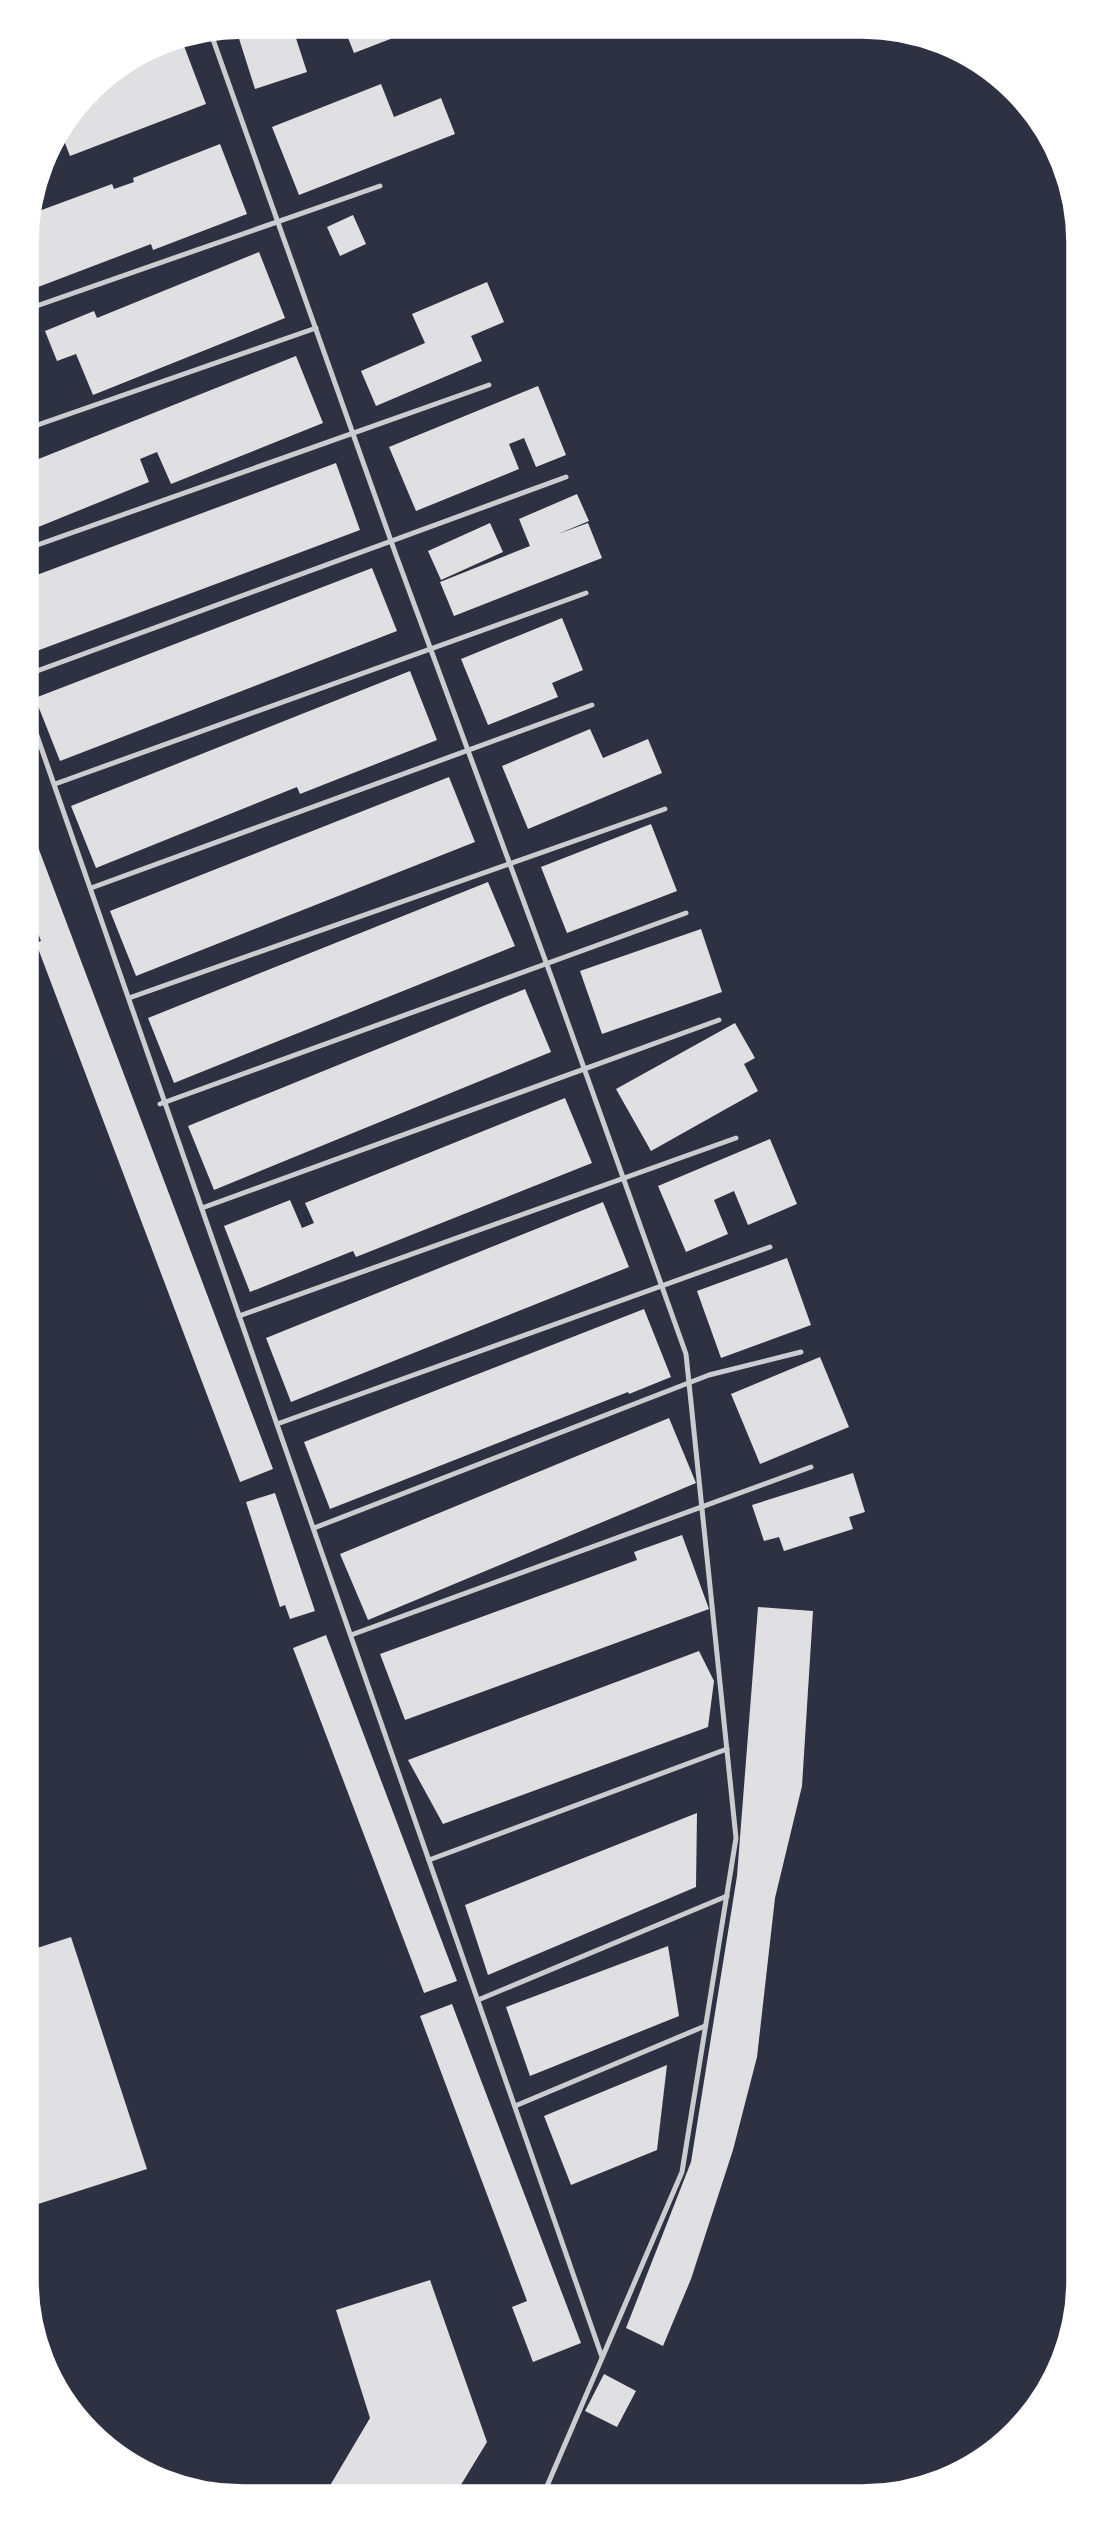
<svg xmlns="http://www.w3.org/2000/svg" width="1105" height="2523" font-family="'Work Sans',sans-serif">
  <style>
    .building { fill: #e0e0e3 }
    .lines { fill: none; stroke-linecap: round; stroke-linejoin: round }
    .service { stroke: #caccd0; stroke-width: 5 }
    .rim { fill: none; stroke: #fff; stroke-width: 3.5 }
  </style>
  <rect width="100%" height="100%" fill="#2d3142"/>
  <g class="building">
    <polygon points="243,25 303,25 293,29 307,72 255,89 235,26"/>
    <polygon points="343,25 403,25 406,33 354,53"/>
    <polygon points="181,38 206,104 70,156 60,130 71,115 86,110 82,100 99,79 138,55"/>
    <polygon points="381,84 394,117 441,98 455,134 299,195 272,127"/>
    <polygon points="220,144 247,214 153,250 151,244 25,292 25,228 28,215 112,184 114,189 134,182 133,178"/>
    <polygon points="353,215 366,244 340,256 327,227"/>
    <polygon points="259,252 285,318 93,395 76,354 57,361 45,331 94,311 97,318"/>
    <polygon points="487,282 504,322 471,336 482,361 376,406 361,371 425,343 412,314"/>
    <polygon points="296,356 323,423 171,484 157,452 140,459 149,482 26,532 26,490 32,487 26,471 26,464"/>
    <polygon points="538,386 566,455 536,467 524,438 509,444 519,469 416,511 389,447"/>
    <polygon points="336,463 360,530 26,655 26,579"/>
    <polygon points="577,494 589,521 558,534 588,523 602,558 454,616 440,582 530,546 519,519"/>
    <polygon points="490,523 503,552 441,580 428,551"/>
    <polygon points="372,568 397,631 60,761 35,698"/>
    <polygon points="562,618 583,670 552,683 558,697 488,725 461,659"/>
    <polygon points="410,671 437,740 300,794 297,787 96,868 71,806"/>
    <polygon points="590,729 603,758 648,739 662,773 528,829 502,766"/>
    <polygon points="449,777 475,842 136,976 110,911"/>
    <polygon points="651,824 677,891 567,933 541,867"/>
    <polygon points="38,847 273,1469 240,1482 36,943 41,941 27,905 27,851"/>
    <polygon points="488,882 515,946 174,1083 148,1018"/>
    <polygon points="701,929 722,992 602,1034 580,971"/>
    <polygon points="525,989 551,1052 214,1190 188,1126"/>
    <polygon points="735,1023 755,1058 744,1064 758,1091 651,1151 616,1089"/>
    <polygon points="565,1098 592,1163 356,1257 353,1251 250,1292 224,1226 290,1200 302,1228 314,1223 305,1203"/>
    <polygon points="770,1139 797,1204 748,1225 734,1191 714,1200 728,1234 686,1252 658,1186"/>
    <polygon points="603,1202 629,1267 291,1402 266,1338"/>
    <polygon points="787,1258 811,1325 721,1358 697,1291"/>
    <polygon points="644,1309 671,1377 629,1394 628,1392 330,1509 304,1442"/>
    <polygon points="820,1357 849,1427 760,1464 731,1394"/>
    <polygon points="669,1418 696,1483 368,1620 340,1554"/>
    <polygon points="853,1473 865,1512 849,1517 853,1529 784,1551 779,1537 764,1541 752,1505"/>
    <polygon points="275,1493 315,1611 290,1619 285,1605 280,1607 246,1502"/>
    <polygon points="682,1535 709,1609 405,1720 380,1654 637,1560 634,1552"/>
    <polygon points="758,1607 813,1611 802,1786 775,1898 757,2057 733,2150 691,2279 663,2346 626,2328 691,2162 737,1876"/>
    <polygon points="326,1635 457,1981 424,1993 293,1648"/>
    <polygon points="699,1651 714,1681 708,1727 443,1824 408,1760"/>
    <polygon points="697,1813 696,1887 488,1975 465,1905"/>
    <polygon points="71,1937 147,2169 32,2206 31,1950"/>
    <polygon points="668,1946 679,2016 530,2076 506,2007"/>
    <polygon points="452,2004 581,2343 533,2362 512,2307 527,2301 420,2016"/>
    <polygon points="667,2065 657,2150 571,2185 544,2116"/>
    <polygon points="430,2280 487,2442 456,2493 325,2494 370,2418 336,2310"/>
    <polygon points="604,2374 636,2391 617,2427 585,2411"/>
  </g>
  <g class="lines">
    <g class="service">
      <polyline points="210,31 396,555 554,984 686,1354 736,1838 682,2172 544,2493"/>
      <polyline points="25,310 380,186"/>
      <polyline points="26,429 316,328"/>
      <polyline points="26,549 489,385"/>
      <polyline points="26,675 566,477"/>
      <polyline points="27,707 602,2357"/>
      <polyline points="55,784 586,593"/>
      <polyline points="91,888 592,705"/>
      <polyline points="129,998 665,809"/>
      <polyline points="160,1104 686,913"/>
      <polyline points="202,1208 719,1020"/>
      <polyline points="239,1316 736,1138"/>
      <polyline points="277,1424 770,1247"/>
      <polyline points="314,1528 709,1375 801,1352"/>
      <polyline points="351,1635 811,1467"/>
      <polyline points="429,1860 727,1749"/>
      <polyline points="478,2000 727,1896"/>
      <polyline points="515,2106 705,2026"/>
    </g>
  </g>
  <path d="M0 0H1105V2523H0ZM243 37H862A206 206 0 0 1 1068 243V2280A206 206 0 0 1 862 2486H243A206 206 0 0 1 37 2280V243A206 206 0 0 1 243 37Z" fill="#fff" fill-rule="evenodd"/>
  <path class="rim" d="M243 37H862A206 206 0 0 1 1068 243V2280A206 206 0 0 1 862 2486H243A206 206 0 0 1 37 2280V243A206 206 0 0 1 243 37Z"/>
</svg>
